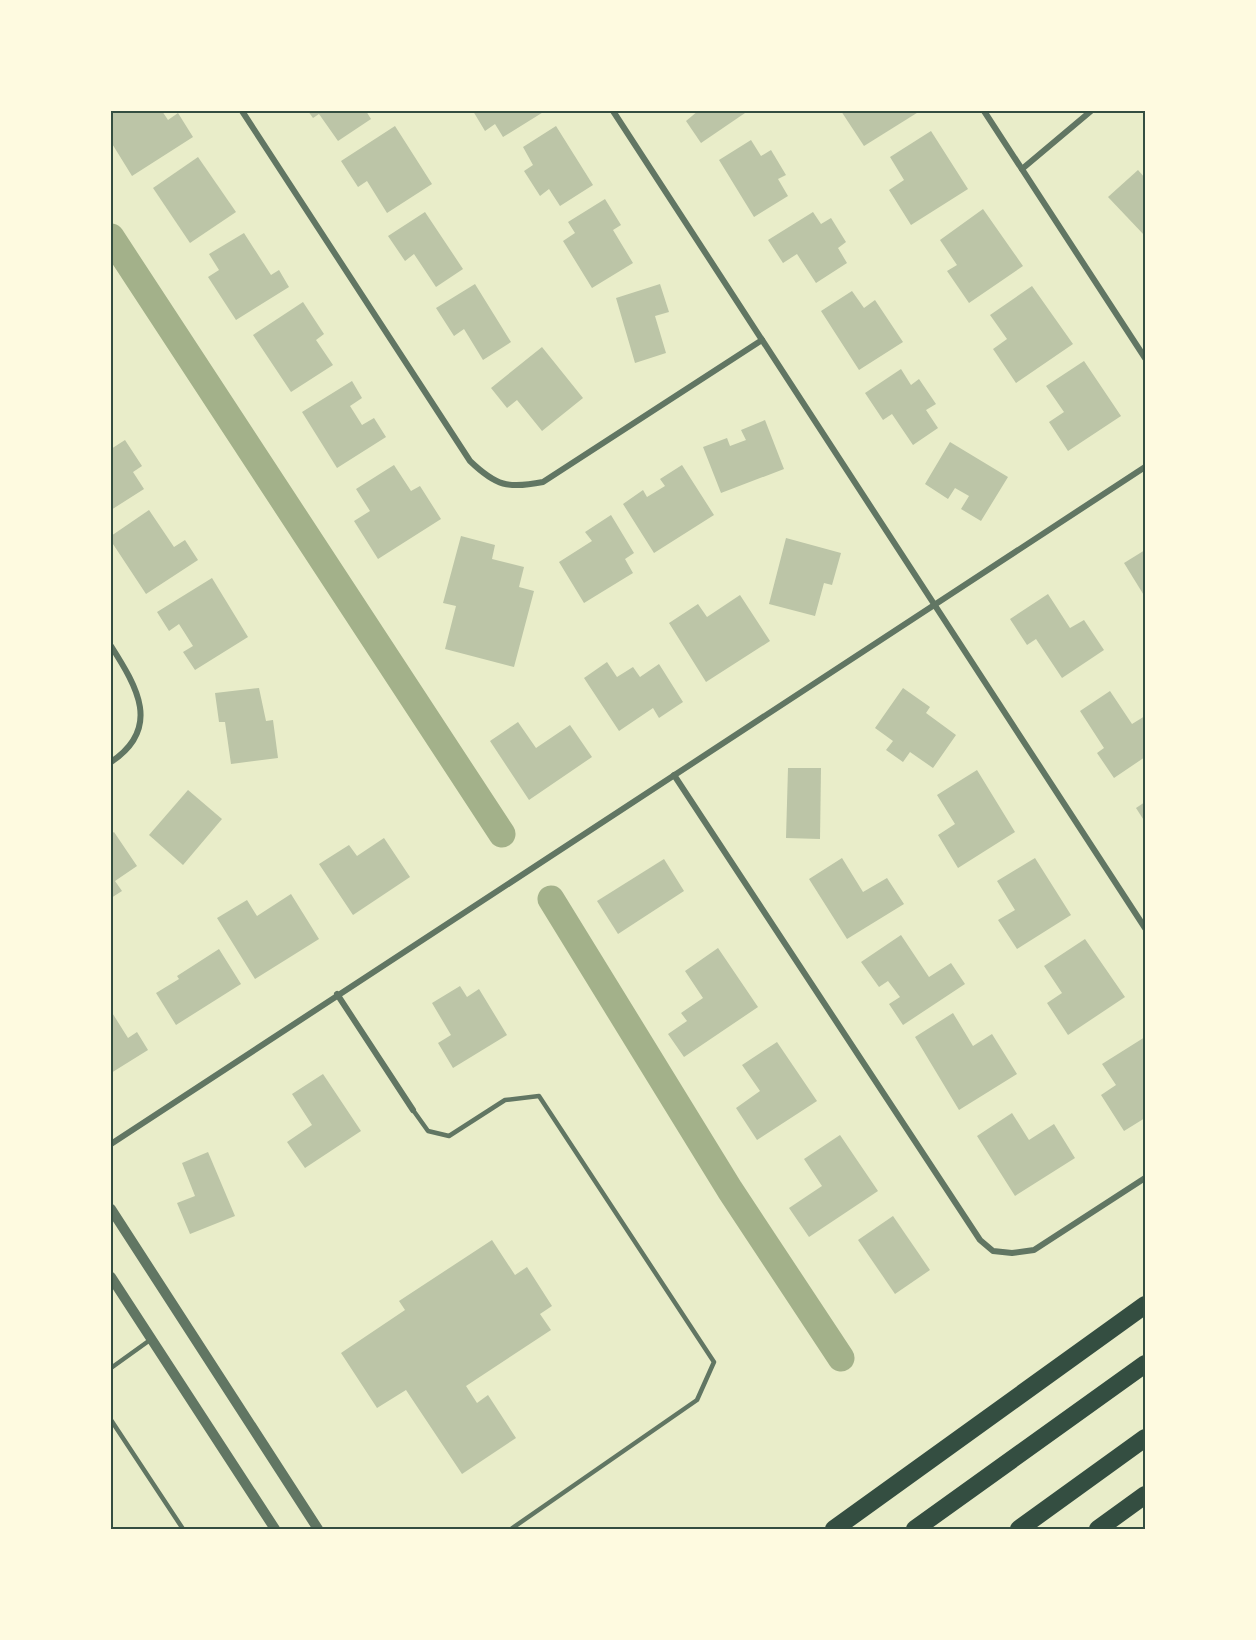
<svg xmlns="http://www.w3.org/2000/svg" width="1256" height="1640" font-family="'Alegreya Sans',sans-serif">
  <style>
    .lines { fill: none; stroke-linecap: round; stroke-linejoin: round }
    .canal { stroke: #a3b18a; stroke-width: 27 }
    .building { fill: #bcc5a7 }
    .service { stroke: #617663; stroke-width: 4.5 }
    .minor { stroke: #617663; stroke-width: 6 }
    .tertiary { stroke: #617663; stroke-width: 10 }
    .motorway { stroke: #344e41; stroke-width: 18 }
    .neatline { fill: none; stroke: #344e41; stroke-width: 2 }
  </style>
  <rect width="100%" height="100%" fill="#e9edc9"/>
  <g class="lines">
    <g class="canal">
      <polyline points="111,237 502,834"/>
      <polyline points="551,899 730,1190 841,1358"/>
    </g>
  </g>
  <g class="building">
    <polygon points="111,111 162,111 168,120 178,113 193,137 132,176 111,142"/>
    <polygon points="308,111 366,111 371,119 338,141 319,114 313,118"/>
    <polygon points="473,111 545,111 503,137 495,124 485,131"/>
    <polygon points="698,111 744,111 745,113 701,143 686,121"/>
    <polygon points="841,111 920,111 864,146"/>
    <polygon points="395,126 432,184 387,213 367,181 358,187 341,161"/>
    <polygon points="556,126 593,185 560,206 549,189 540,196 524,171 533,165 523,147"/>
    <polygon points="931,131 968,189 911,225 889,190 904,180 890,157"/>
    <polygon points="751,140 761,156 771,150 786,175 778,179 788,196 754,217 719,160"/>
    <polygon points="198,157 236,212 190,243 153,188"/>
    <polygon points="1138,170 1145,178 1145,236 1108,197"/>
    <polygon points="605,199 621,225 613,230 633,263 592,288 563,241 575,233 568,222"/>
    <polygon points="983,209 1023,266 969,303 947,271 957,265 940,240"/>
    <polygon points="425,212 463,269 436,287 414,254 405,261 388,236"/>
    <polygon points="813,212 821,224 831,218 846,242 838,248 847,263 816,283 797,254 783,263 768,240"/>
    <polygon points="244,233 271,275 279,270 289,287 236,320 208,277 219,270 209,254"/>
    <polygon points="475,284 511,342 483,360 464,329 454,336 436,308"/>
    <polygon points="660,284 669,312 655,316 666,353 635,363 616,298"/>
    <polygon points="1032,286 1073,344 1016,383 993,349 1007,339 990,315"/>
    <polygon points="852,291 864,308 875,300 903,342 859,370 821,311"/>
    <polygon points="303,302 324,334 316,340 333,365 291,392 253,335"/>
    <polygon points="542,347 583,398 542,431 517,400 507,408 491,388"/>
    <polygon points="1084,361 1121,416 1068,451 1049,422 1064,412 1046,386"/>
    <polygon points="901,369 911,385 919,379 936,404 926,410 938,428 913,445 892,414 883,420 865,393"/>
    <polygon points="352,381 362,398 350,406 362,425 374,418 386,437 337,468 302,412"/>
    <polygon points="765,420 784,469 721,493 703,447 727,438 730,446 746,440 741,430"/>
    <polygon points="125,440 142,466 133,472 144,489 111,510 111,449"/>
    <polygon points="950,442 1008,477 981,521 961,509 969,496 955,488 948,499 925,484"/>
    <polygon points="394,465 411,491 420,486 441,519 378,559 354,521 370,511 356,489"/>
    <polygon points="682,465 714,515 654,553 623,504 643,490 647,497 665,486 660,479"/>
    <polygon points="149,510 174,547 185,540 198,560 146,594 111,541 111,536"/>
    <polygon points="611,515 634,553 625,559 633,573 584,603 559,562 592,541 585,532"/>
    <polygon points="461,536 495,545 492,559 524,567 519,587 534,591 514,667 445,649 456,606 443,603"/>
    <polygon points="786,538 841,553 832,585 824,583 815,616 769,604"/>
    <polygon points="1145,550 1145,597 1124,563"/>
    <polygon points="212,578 248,637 195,670 183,652 193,646 179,624 169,631 157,612"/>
    <polygon points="1048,594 1070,628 1084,620 1104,650 1062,678 1036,639 1027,645 1010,619"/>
    <polygon points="740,595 770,641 706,682 669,623 698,604 707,617"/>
    <polygon points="607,662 617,677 633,667 640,677 659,664 683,702 659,718 653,708 619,731 584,678"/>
    <polygon points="259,688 266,721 273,720 278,758 231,764 225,722 219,722 215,693"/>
    <polygon points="903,688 930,707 926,713 956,735 933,768 910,752 903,762 886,750 893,741 875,728"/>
    <polygon points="1110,691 1132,724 1145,716 1145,757 1114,778 1097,753 1104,748 1080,711"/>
    <polygon points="518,722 536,748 570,725 592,757 529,800 490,741"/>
    <polygon points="788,768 821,768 820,839 786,838"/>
    <polygon points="977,770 1015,832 958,868 938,835 955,824 937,795"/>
    <polygon points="188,790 222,819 183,865 149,835"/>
    <polygon points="1145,802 1145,822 1136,808"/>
    <polygon points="114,832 137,866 115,881 122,891 111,898 111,834"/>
    <polygon points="384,838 410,877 353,915 319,864 349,845 357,856"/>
    <polygon points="842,858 863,892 887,878 904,904 847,939 809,879"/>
    <polygon points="1035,858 1071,915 1017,949 998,920 1015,910 997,881"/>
    <polygon points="664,859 684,891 618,934 597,901"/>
    <polygon points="291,894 319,939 255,979 217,918 247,900 257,916"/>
    <polygon points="901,935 929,977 951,963 965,984 903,1025 889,1004 900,997 888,981 879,987 861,962"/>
    <polygon points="1085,939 1125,997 1068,1035 1047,1003 1062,993 1044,966"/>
    <polygon points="718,948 758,1007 684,1057 668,1034 687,1021 681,1013 703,998 685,971"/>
    <polygon points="219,949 241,984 176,1025 156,993 179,979 177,976"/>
    <polygon points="460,986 467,997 479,989 507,1035 453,1068 438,1043 451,1035 432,1003"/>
    <polygon points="111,1011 128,1038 137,1032 148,1050 111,1073"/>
    <polygon points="953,1013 973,1046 992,1034 1017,1074 959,1110 915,1037"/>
    <polygon points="1145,1037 1145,1118 1124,1131 1101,1095 1116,1085 1102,1064"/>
    <polygon points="777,1042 817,1101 757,1140 736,1108 760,1091 742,1065"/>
    <polygon points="323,1074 361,1131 305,1168 287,1142 312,1125 292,1094"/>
    <polygon points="1012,1113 1029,1140 1054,1124 1075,1158 1015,1196 977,1136"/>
    <polygon points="840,1135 878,1191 809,1237 789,1208 822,1186 804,1159"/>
    <polygon points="208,1152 235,1216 190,1234 177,1203 195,1196 182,1163"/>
    <polygon points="893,1216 930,1270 895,1294 858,1240"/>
    <polygon points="492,1240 515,1275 527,1267 552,1306 540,1314 551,1330 466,1386 477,1403 488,1395 516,1438 462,1474 406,1390 377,1408 341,1353 405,1310 399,1301"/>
  </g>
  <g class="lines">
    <g class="service">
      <polyline points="413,1110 428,1131 449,1136 505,1100 539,1096 714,1362 697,1400 511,1529"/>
      <polyline points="111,1368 150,1340"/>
      <polyline points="111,1420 183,1529"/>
    </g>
    <g class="minor">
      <path d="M 242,111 L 470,461 C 496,486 508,489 543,482 L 762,340"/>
      <polyline points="613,111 1145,928"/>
      <polyline points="984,111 1145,358"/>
      <polyline points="1022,169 1091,111"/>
      <path d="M 111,646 C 137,687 162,728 111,762"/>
      <polyline points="674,775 980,1240 993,1251 1012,1253 1034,1250 1145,1178"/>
      <polyline points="337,994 413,1110"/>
      <polyline points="111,1144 1145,467"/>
    </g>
    <g class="tertiary">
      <polyline points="111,1209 318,1529"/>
      <polyline points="111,1277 275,1529"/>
    </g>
    <g class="motorway">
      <polyline points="834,1529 1145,1305"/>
      <polyline points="915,1529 1145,1364"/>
      <polyline points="1019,1529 1145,1438"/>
      <polyline points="1098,1529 1145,1495"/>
    </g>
  </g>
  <rect width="1256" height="1640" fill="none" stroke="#fefae0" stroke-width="225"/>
  <rect x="112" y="112" width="1032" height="1416" class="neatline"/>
</svg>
